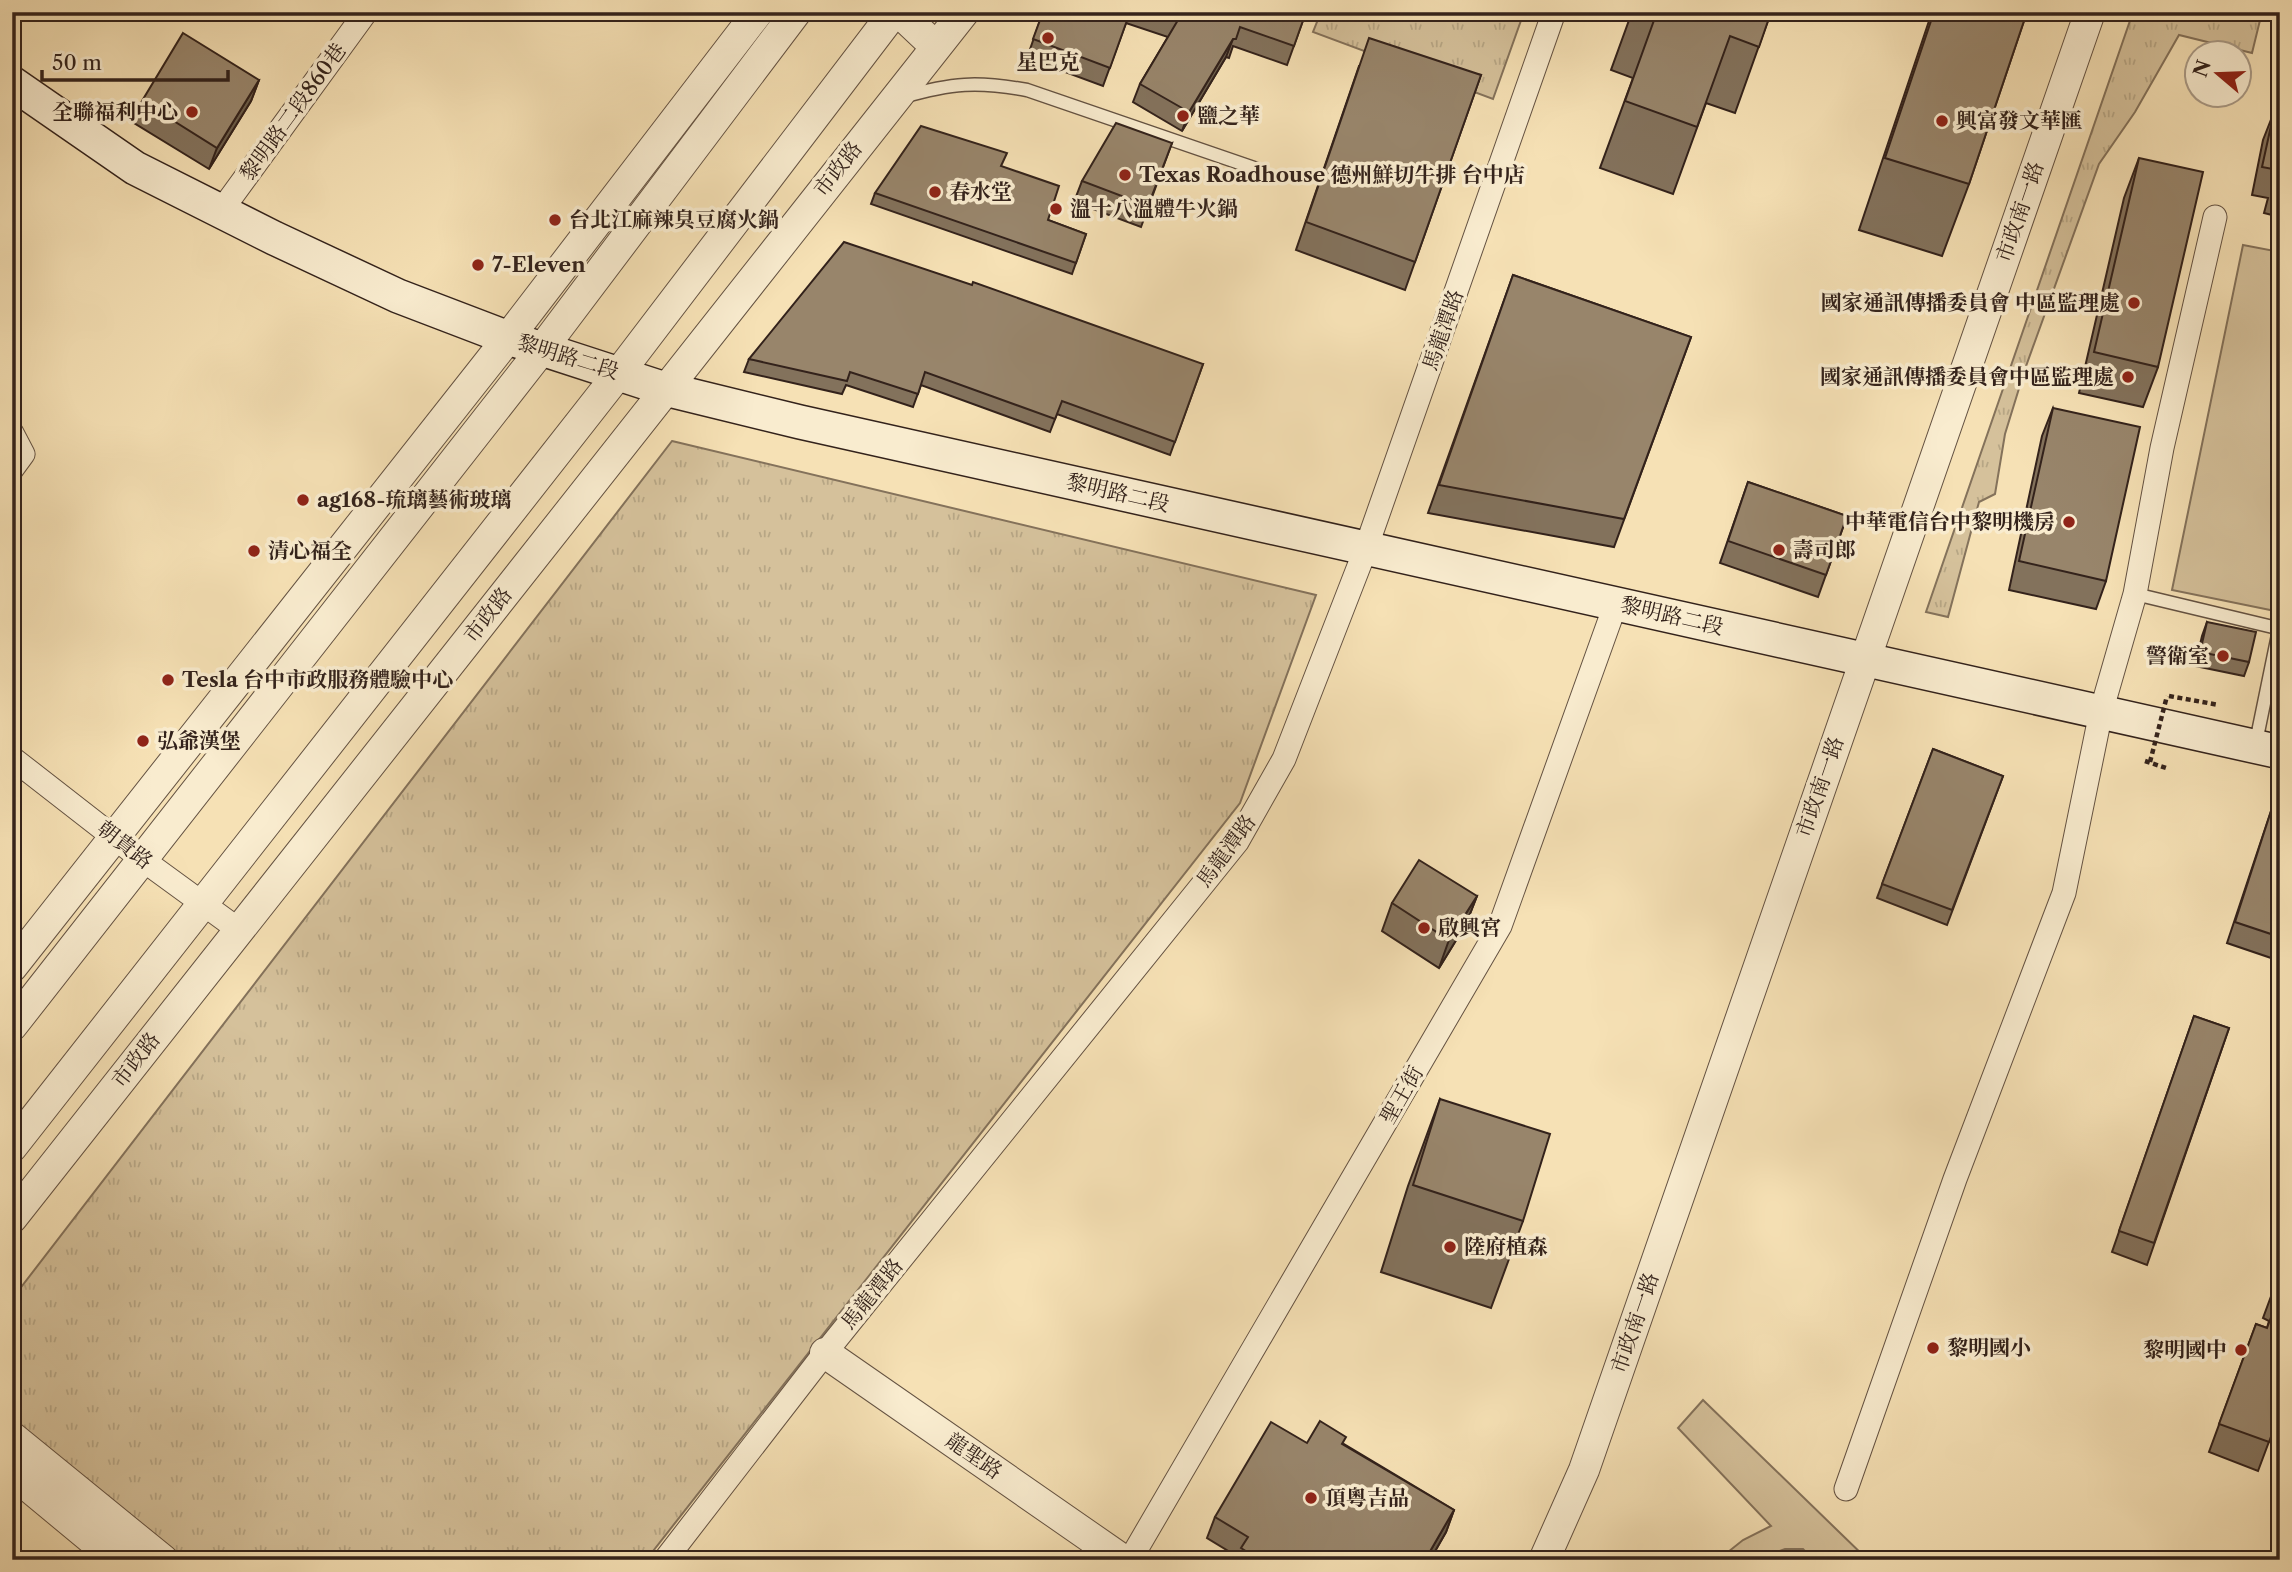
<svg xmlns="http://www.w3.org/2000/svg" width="2292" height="1572" font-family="'Libre Caslon Text','Noto Serif TC',serif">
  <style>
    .grass { fill: url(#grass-tufts); stroke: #84725b; stroke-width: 2 }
    .park { fill: #d5c19b; stroke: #84725b; stroke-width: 2 }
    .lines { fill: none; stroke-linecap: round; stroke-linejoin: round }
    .service-casing { stroke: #645242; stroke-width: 15 }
    .minor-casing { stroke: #645242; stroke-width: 25 }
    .tertiary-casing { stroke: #645242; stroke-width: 32 }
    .secondary-casing { stroke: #33221b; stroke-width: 36 }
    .path { stroke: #33221b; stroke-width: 4.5; stroke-dasharray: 5 3.5; stroke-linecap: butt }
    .service { stroke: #f9eccf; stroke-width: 12 }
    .minor { stroke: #f9eccf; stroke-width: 23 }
    .tertiary { stroke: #f9eccf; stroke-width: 30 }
    .secondary { stroke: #f9eccf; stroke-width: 33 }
    .path-bridge { stroke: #33221b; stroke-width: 4.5; stroke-dasharray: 5 3.5; stroke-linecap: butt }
    .wall { fill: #83725c; stroke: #33221b; stroke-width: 2 }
    .shaded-wall { fill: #6a5d4b; stroke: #33221b; stroke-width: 2 }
    .building { fill: #98856b; stroke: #33221b; stroke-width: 2 }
    .poi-dot { fill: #8f2418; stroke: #f9eccf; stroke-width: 2.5 }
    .labels { text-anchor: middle; stroke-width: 7; stroke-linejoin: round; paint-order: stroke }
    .poi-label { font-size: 21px; font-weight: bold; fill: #33221b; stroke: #f9eccf; text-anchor: start }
    .street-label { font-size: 21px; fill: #33221b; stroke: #f9eccf }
  </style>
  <defs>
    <pattern id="grass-tufts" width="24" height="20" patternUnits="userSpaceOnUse" patternTransform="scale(1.75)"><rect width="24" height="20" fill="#d5c19b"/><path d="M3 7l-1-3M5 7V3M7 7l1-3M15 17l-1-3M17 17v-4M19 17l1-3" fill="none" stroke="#b7a685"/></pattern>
  </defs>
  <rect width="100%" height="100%" fill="#f6e1b5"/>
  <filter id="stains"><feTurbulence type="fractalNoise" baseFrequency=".00286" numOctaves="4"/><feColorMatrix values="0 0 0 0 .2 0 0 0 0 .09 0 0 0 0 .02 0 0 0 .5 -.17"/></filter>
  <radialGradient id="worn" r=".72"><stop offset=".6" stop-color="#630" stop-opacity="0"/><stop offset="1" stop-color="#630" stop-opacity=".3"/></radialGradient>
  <g class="grass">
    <polygon points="1321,12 1524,12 1493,99 1313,32"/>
    <polygon points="2133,12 2262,12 2252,53 2179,35 2135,112 2099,164 2025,369 2005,434 1995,494 1979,502 1948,617 1926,612"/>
    <polygon points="672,441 1316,595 1240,803 646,1560 182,1560 12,1419 12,1299"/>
  </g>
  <g class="park">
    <polygon points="2243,245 2280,252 2280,612 2172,590"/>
    <polygon points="1703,1400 1868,1560 1813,1560 1803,1549 1785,1549 1756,1560 1718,1560 1743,1540 1771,1526 1678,1428"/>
  </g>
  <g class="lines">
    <defs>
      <g id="service">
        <path d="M 903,97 C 952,83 977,81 1027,90 L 1260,170"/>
        <polyline points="2135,594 2277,628"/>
        <polyline points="2255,747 2280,625"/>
      </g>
      <g id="minor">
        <polyline points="221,211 366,12"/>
        <polyline points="12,433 23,454 12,469"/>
        <polyline points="12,758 143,860 239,930"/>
        <polyline points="1846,1489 1955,1179 2064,893 2101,712 2135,594 2162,448 2215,217"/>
        <polyline points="665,1560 825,1353 1237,842 1284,759 1366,548 1554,12"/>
        <polyline points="1130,1560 1500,926 1616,603"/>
      </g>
      <g id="tertiary">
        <polyline points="899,12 935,46"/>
        <polyline points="12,967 508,338 758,12"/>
        <polyline points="12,1026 542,349 796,12"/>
        <polyline points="12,1147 619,373 894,12"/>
        <polyline points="12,1218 964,12"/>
        <polyline points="825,1353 1123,1560"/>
        <polyline points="12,1437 163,1560"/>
        <polyline points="12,1473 117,1560"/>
        <polyline points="1544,1560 1584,1470 2090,12"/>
      </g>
      <polyline id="secondary" points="12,83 135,168 274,238 398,296 508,338 665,389 800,422 2280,752"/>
    </defs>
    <use href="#service" class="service-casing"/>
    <use href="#minor" class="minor-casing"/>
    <use href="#tertiary" class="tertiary-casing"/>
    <use href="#secondary" class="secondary-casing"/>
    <g class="path">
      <polyline points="2169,696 2219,705"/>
      <polyline points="2145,761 2166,768"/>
    </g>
    <use href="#service" class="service"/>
    <use href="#minor" class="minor"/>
    <use href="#tertiary" class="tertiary"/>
    <use href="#secondary" class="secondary"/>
    <polyline class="path-bridge" points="2150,762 2167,696"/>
  </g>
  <g class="wall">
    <polygon points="1043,12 1306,12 1287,65 1233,46 1229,58 1226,57 1182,131 1133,102 1140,84 1168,37 1126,23 1103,86 1027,58"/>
    <polygon points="1632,12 1771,12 1735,113 1706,103 1673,194 1600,168 1633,78 1611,70"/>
    <polygon points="1932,12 2027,12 1969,184 1942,256 1859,230"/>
    <polygon points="1359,66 1481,75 1405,290 1296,250"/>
    <polygon points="259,80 251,101 209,169 134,123 142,101"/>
    <polygon points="2274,112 2280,114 2280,217 2264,213 2268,198 2252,195 2263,140"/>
    <polygon points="1172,143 1141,227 1074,202 1082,181"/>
    <polygon points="2139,158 2158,367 2143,407 2079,393 2124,198"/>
    <polygon points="1002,167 1048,220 1086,234 1072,274 871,204 875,193"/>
    <polygon points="1513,275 1691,337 1614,547 1428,513"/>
    <polygon points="749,359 1203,364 1170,455 1057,414 1050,432 921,385 913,407 846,385 842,394 744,372"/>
    <polygon points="2053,408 2106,581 2096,609 2009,590 2042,436"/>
    <polygon points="1748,482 1847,516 1818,597 1720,563"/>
    <polygon points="2207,622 2249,662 2244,676 2195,666 2202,636"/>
    <polygon points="1933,749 2003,776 1947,925 1877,898"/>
    <polygon points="2272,808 2280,811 2280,961 2227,943"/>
    <polygon points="1477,896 1466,924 1439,968 1382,931 1392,903"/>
    <polygon points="2194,1016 2229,1028 2147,1265 2112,1252"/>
    <polygon points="1440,1099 1523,1221 1491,1308 1381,1272 1408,1186"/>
    <polygon points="2280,1272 2280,1412 2258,1471 2209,1452 2256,1324 2267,1328 2269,1321 2263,1318"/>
    <polygon points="1344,1444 1454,1510 1446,1532 1430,1560 1237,1560 1238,1557 1207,1538 1215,1517"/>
  </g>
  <g class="shaded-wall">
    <polygon points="1233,39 1226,57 1182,131 1189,112"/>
    <polygon points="259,80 251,101 209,169 217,148"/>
    <polygon points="1477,896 1466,924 1439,968 1449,940"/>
    <polygon points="1454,1510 1446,1532 1430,1560 1425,1560"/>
  </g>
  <g class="building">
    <polygon points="1043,12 1130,12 1110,68 1033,39"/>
    <polygon points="1156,12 1306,12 1294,46 1240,27 1236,39 1233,39 1189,112 1140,84 1178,20"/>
    <polygon points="1657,12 1765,12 1763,19 1768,21 1759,47 1730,36 1697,127 1625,101"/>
    <polygon points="1934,12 2027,12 1969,184 1885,158"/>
    <polygon points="183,33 259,80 217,148 142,101"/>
    <polygon points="1369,38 1481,75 1415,262 1306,222"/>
    <polygon points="2274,112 2280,114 2280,186 2275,185 2278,170 2262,167"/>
    <polygon points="1116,123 1172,143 1148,206 1082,181"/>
    <polygon points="921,126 1007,153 1001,166 1059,186 1048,220 1086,234 1076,263 875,193"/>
    <polygon points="2139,158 2203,172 2158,367 2094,352"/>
    <polygon points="12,240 17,244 12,250"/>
    <polygon points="844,242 972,285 973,282 1203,364 1175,442 1062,401 1055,419 925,372 918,394 850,372 847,381 749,359"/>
    <polygon points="1513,275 1691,337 1624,519 1439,485"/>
    <polygon points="2053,408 2140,427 2106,581 2019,561"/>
    <polygon points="1748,482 1847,516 1826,575 1728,541"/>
    <polygon points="2207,622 2256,632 2249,662 2200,652"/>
    <polygon points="1933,749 2003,776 1952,910 1882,884"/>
    <polygon points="2272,808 2280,811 2280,937 2235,922"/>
    <polygon points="1419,860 1477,896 1449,940 1392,903"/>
    <polygon points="2194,1016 2229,1028 2154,1243 2119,1231"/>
    <polygon points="1440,1099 1550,1134 1523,1221 1413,1185"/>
    <polygon points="2280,1273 2280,1412 2269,1442 2219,1424 2256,1324 2267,1328 2280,1293 2273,1290"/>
    <polygon points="1320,1421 1346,1437 1342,1444 1454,1510 1425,1560 1260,1560 1241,1548 1248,1537 1215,1517 1271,1422 1307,1443"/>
  </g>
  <g class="poi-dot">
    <circle cx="1048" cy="38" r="7"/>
    <circle cx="192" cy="112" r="7"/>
    <circle cx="1183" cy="116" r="7"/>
    <circle cx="1942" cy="121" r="7"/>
    <circle cx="1125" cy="175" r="7"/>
    <circle cx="935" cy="192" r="7"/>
    <circle cx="1056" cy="209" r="7"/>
    <circle cx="555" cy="220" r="7"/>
    <circle cx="478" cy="265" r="7"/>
    <circle cx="2134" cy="303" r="7"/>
    <circle cx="2128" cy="377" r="7"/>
    <circle cx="303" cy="500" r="7"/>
    <circle cx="2069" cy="522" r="7"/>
    <circle cx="1779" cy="550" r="7"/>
    <circle cx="254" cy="551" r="7"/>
    <circle cx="2223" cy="656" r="7"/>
    <circle cx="168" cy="680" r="7"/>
    <circle cx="143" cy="741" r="7"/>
    <circle cx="1424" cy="928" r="7"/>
    <circle cx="1450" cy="1247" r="7"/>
    <circle cx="1933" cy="1348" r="7"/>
    <circle cx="2241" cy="1350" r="7"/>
    <circle cx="1311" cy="1498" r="7"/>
  </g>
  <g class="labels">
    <g class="poi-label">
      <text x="1048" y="69" text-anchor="middle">星巴克</text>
      <text x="178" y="119" text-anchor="end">全聯福利中心</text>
      <text x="1197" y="123">鹽之華</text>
      <text x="1956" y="128">興富發文華匯</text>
      <text x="1139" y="182">Texas Roadhouse 德州鮮切牛排 台中店</text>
      <text x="949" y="199">春水堂</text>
      <text x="1070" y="216">溫十八溫體牛火鍋</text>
      <text x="569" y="227">台北江麻辣臭豆腐火鍋</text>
      <text x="492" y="272">7-Eleven</text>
      <text x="2120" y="310" text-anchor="end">國家通訊傳播委員會 中區監理處</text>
      <text x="2114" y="384" text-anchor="end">國家通訊傳播委員會中區監理處</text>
      <text x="317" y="507">ag168-琉璃藝術玻璃</text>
      <text x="2055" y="529" text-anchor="end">中華電信台中黎明機房</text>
      <text x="1793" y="557">壽司郎</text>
      <text x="268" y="558">清心福全</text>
      <text x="2209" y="663" text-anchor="end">警衛室</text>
      <text x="182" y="687">Tesla 台中市政服務體驗中心</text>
      <text x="157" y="748">弘爺漢堡</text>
      <text x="1438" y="935">啟興宮</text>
      <text x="1464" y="1254">陸府植森</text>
      <text x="1947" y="1355">黎明國小</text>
      <text x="2227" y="1357" text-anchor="end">黎明國中</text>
      <text x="1325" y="1505">頂粵吉品</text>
    </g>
    <g class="street-label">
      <text transform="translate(293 112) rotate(-54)" y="7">黎明路二段860巷</text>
      <text transform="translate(838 169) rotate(-52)" y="7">市政路</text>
      <text transform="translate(2020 212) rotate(-71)" y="7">市政南一路</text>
      <text transform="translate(1443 330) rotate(-71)" y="7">馬龍潭路</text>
      <text transform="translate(568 357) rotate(17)" y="7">黎明路二段</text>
      <text transform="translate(1118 493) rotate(13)" y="7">黎明路二段</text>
      <text transform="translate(488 615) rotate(-52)" y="7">市政路</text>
      <text transform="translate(1672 616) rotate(13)" y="7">黎明路二段</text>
      <text transform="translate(1820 787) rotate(-71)" y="7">市政南一路</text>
      <text transform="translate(125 845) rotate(38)" y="7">朝貴路</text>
      <text transform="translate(1226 851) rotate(-54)" y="7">馬龍潭路</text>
      <text transform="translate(136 1060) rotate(-52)" y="7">市政路</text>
      <text transform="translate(1402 1095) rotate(-60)" y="7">聖王街</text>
      <text transform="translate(872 1294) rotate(-51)" y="7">馬龍潭路</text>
      <text transform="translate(1635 1323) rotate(-71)" y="7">市政南一路</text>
      <text transform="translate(974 1456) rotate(35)" y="7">龍聖路</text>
    </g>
  </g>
  <rect width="2292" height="1572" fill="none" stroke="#f6e1b5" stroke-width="42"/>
  <rect x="14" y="14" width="2264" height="1544" fill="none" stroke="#33221b" stroke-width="3.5"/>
  <rect x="21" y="21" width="2250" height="1530" fill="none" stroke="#33221b" stroke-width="2"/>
  <g transform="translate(2218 74) rotate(289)"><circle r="33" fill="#f9eccf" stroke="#aa9b87" stroke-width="2"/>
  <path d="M0-5L12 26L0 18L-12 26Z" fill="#8f2418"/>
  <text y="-10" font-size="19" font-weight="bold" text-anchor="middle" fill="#33221b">N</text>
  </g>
  <path d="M42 70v10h186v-10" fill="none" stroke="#33221b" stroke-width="3.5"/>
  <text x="52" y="70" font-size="21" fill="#33221b" stroke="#f9eccf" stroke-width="5" paint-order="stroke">50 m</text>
  <rect width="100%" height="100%" filter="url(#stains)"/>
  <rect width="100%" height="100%" fill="url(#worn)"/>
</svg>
